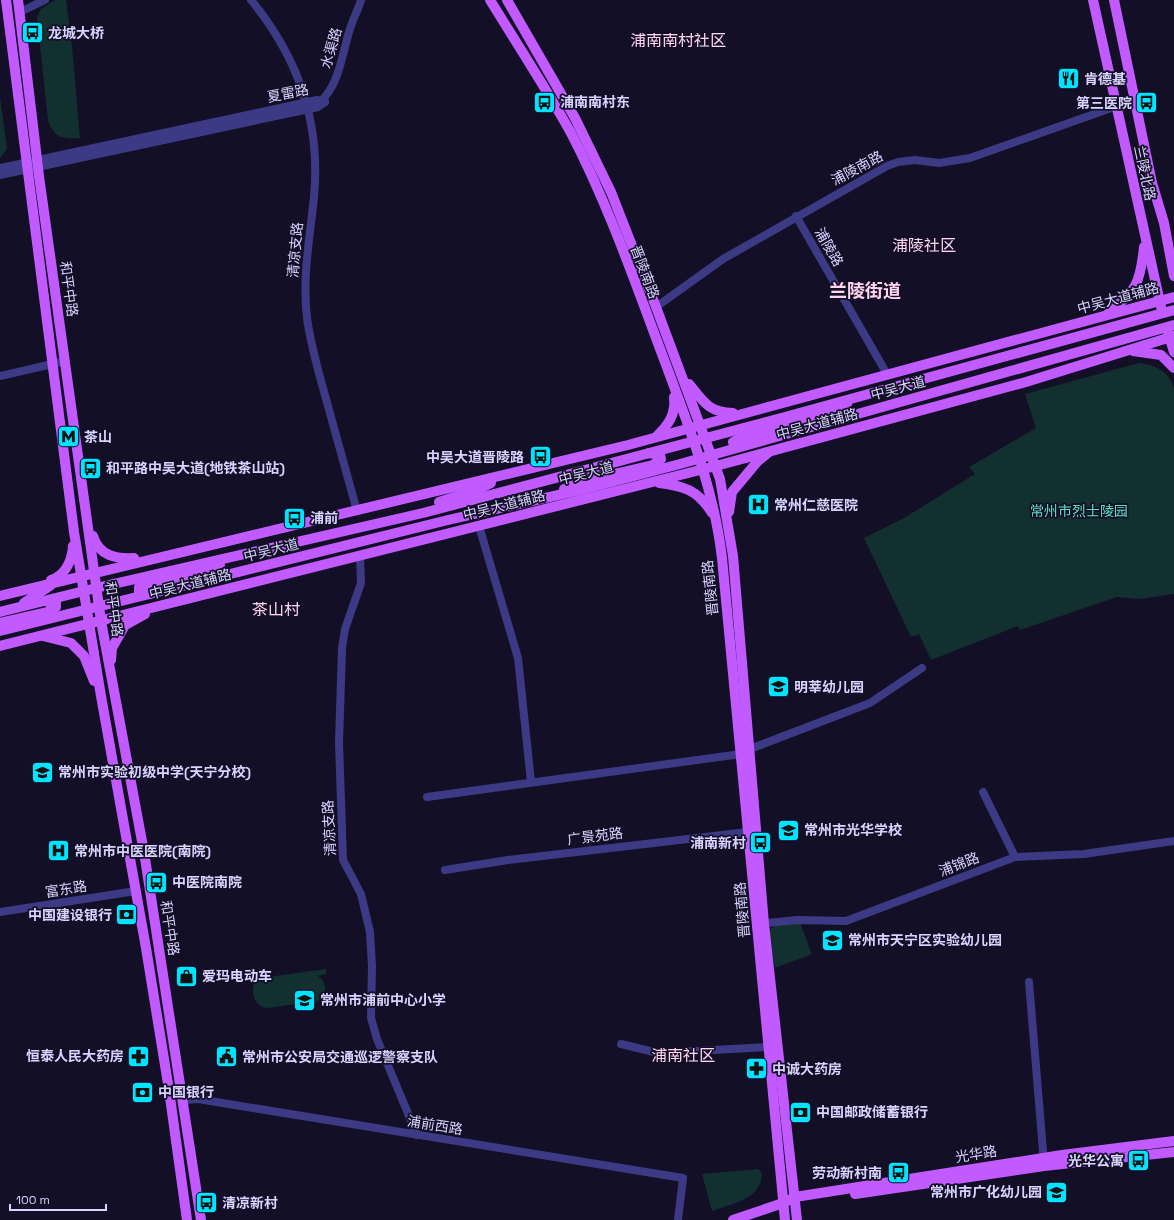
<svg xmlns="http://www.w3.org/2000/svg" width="1174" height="1220" font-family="'Space Grotesk','Noto Sans SC',sans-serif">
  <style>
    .green { fill: #12302f }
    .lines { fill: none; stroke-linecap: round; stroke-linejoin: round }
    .minor { stroke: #3d3a85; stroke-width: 8 }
    .major { stroke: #c25bff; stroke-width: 10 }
    .labels { text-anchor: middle; stroke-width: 3.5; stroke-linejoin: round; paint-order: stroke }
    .poi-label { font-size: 14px; font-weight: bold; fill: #d9d4ff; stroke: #130f26; text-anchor: start }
    .street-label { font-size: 14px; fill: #d9d4ff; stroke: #130f26 }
    .park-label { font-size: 14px; fill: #5fe0c0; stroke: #130f26 }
    .quarter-label { font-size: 16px; fill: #ffd6f0; stroke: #130f26 }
    .district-label { font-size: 18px; font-weight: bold; fill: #ffd6f0; stroke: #130f26 }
  </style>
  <rect width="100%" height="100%" fill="#130f26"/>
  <g class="green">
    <path d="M 55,0 L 66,0 L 72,46 L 80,138 C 63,140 53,137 48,120 L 37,18 L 41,9 Z"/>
    <polygon points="0,97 7,149 0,158"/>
    <path d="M 1139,363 C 1155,365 1169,371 1174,388 L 1174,594 L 1139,599 L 1117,597 L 1020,630 L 1018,626 L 931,660 L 919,634 L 911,637 L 864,538 L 904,518 L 975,474 L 969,467 L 1036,428 L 1025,394 Z"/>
    <polygon points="800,923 812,954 775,968 769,935 771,928 777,925"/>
    <path d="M 326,969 L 326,974 L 318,976 C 328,983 327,994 318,1001 L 267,1008 C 255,1006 251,995 254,984 L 260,978 Z"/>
    <path d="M 758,1169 L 762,1173 C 762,1199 732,1204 712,1211 L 702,1174 Z"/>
  </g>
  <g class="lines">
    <g class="minor">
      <path d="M 251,0 C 298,57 321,123 314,197 C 310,237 302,277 307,318 C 311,348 320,377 328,406 C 338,441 347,476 357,511"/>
      <polyline points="20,12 45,0"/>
      <path d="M 321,101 C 340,83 342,53 350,29 C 353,19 358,10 361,0"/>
      <polyline points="0,168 317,100 325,102"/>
      <polyline points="0,175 309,109 318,107 325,102"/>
      <polyline points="796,216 887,374"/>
      <polyline points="656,307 723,259 887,166 898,162 915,160 939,163 970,158 1117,106"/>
      <polyline points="0,376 65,361"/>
      <polyline points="479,526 518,658 531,782"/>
      <polyline points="360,556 361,583 345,629 342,648 339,743 343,860 361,894 370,932 372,966 371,1018 377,1039 417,1135"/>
      <polyline points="750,749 870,703 922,668"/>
      <polyline points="983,792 1015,857"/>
      <polyline points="427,797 741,754"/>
      <polyline points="445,870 508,860 748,832"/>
      <polyline points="0,912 136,891"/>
      <polyline points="758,924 797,920 846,921 1015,857 1084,854 1174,841"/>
      <polyline points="1029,982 1044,1163"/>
      <polyline points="621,1044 658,1053 769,1047"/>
      <polyline points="183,1100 198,1099 683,1178 678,1220"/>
    </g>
    <g class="major">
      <polyline points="6,0 74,532 101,696 146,948 169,1090 187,1220"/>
      <polyline points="18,0 39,176 101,621 144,852 201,1220"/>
      <path d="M 490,0 C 517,44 546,88 571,133 C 609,206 636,285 665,362 C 689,427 714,489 722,558 L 785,1220"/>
      <polyline points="507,0 575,118 611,192 656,307 720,479 733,556 764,924 797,1220"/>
      <polyline points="1093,0 1161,307"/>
      <polyline points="1114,0 1152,183 1164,223 1174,276"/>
      <path d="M 1108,314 C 1136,289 1140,286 1144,247"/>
      <polyline points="1168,332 1174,352"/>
      <polyline points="1133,351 1161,355 1174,368"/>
      <path d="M 689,384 C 704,402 708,412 733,413"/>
      <path d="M 657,436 C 669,424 676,414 674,397"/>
      <polyline points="739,446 734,445 733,442 742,437 827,414 847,404"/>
      <path d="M 659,483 C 684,486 698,490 712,513"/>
      <polyline points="564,489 580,482 653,465 661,459 660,455 649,453"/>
      <polyline points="439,502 479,489 491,483"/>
      <polyline points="729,512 732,492 757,462 768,453"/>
      <path d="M 93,536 C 99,556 116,559 134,558"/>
      <path d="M 51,580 C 66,575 72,560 73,546"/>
      <polyline points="150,594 139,592 139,587 144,584 203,571 220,565"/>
      <polyline points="0,596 628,445 1174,297"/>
      <polyline points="24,603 51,585"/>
      <polyline points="0,612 96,588 423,513 785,417 1174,310"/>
      <polyline points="0,623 47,612 56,607 56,603 45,601"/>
      <polyline points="0,631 448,520 585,489 680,464 1174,325"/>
      <polyline points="43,636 71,643 84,656 94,681"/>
      <polyline points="0,646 716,466 1026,382 1174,336"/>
      <polyline points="111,660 112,648 125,625 145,614"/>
      <polyline points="855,1194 1044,1166 1174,1152"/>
      <polyline points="733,1220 783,1203 795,1197 1062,1155 1174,1141"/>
    </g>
  </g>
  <defs>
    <symbol id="bus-square" viewBox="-11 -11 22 22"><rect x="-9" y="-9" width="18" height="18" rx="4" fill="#00e5ff" stroke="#130f26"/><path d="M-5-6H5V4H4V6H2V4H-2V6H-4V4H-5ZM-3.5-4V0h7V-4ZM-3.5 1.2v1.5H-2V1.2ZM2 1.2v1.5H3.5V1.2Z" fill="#111"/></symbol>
    <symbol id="restaurant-square" viewBox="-11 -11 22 22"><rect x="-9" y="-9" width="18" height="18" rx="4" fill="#00e5ff" stroke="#130f26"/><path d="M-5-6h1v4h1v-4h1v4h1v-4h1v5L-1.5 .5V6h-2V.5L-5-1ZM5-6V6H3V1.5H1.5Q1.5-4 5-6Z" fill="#111"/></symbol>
    <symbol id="metro-square" viewBox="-11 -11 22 22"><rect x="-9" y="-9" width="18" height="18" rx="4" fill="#00e5ff" stroke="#130f26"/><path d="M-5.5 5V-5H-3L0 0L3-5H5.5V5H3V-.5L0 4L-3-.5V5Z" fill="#111"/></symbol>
    <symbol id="hospital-square" viewBox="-11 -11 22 22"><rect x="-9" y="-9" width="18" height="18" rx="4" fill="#00e5ff" stroke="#130f26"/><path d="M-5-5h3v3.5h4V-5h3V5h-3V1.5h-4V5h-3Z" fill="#111"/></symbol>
    <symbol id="school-square" viewBox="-11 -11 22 22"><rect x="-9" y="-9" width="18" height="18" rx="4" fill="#00e5ff" stroke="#130f26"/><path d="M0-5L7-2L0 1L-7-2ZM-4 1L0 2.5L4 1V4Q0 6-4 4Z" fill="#111"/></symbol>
    <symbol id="bank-square" viewBox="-11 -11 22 22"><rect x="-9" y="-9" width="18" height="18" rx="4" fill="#00e5ff" stroke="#130f26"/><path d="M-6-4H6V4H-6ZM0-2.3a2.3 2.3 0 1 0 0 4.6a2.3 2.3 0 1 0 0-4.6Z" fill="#111"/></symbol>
    <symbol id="shop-square" viewBox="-11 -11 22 22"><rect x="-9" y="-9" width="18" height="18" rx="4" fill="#00e5ff" stroke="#130f26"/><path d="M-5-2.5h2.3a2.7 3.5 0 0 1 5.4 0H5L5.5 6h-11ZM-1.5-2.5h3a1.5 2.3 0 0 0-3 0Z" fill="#111"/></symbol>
    <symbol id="pharmacy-square" viewBox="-11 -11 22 22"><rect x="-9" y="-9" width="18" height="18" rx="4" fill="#00e5ff" stroke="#130f26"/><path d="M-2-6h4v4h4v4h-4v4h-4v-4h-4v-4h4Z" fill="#111"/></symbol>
    <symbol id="civic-square" viewBox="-11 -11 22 22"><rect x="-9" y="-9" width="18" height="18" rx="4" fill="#00e5ff" stroke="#130f26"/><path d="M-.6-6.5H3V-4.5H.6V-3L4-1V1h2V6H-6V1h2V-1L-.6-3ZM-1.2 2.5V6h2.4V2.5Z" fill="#111"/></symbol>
  </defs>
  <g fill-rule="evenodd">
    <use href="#bus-square" x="20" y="20" width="25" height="25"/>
    <use href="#restaurant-square" x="1056" y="66" width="25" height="25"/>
    <use href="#bus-square" x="532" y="90" width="25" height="25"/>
    <use href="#bus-square" x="1134" y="90" width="25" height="25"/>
    <use href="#metro-square" x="56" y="424" width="25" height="25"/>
    <use href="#bus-square" x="528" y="444" width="25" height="25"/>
    <use href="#bus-square" x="78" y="456" width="25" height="25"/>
    <use href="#hospital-square" x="746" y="492" width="25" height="25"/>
    <use href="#bus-square" x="282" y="506" width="25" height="25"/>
    <use href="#school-square" x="766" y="674" width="25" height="25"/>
    <use href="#school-square" x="30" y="760" width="25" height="25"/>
    <use href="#school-square" x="776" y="818" width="25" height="25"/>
    <use href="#bus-square" x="748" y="830" width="25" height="25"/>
    <use href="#hospital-square" x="46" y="838" width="25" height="25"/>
    <use href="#bus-square" x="144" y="870" width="25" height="25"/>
    <use href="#bank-square" x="114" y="902" width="25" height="25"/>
    <use href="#school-square" x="820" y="928" width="25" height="25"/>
    <use href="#shop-square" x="174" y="964" width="25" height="25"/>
    <use href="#school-square" x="292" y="988" width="25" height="25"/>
    <use href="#pharmacy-square" x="126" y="1044" width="25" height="25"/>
    <use href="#civic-square" x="214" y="1044" width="25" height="25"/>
    <use href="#pharmacy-square" x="744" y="1056" width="25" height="25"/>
    <use href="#bank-square" x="130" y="1080" width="25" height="25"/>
    <use href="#bank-square" x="788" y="1100" width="25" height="25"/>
    <use href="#bus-square" x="1126" y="1148" width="25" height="25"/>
    <use href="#bus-square" x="886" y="1160" width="25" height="25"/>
    <use href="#school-square" x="1044" y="1180" width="25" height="25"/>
    <use href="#bus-square" x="194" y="1190" width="25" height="25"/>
  </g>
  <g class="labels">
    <g class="poi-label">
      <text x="48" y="38">龙城大桥</text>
      <text x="1084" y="84">肯德基</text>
      <text x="560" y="107">浦南南村东</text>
      <text x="1132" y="108" text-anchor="end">第三医院</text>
      <text x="84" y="442">茶山</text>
      <text x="524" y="462" text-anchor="end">中吴大道晋陵路</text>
      <text x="106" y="473">和平路中吴大道(地铁茶山站)</text>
      <text x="774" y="510">常州仁慈医院</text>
      <text x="310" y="523">浦前</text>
      <text x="794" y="692">明莘幼儿园</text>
      <text x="58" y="777">常州市实验初级中学(天宁分校)</text>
      <text x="804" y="835">常州市光华学校</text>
      <text x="746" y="848" text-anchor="end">浦南新村</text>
      <text x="74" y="856">常州市中医医院(南院)</text>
      <text x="172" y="887">中医院南院</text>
      <text x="112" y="920" text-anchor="end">中国建设银行</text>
      <text x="848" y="945">常州市天宁区实验幼儿园</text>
      <text x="202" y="981">爱玛电动车</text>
      <text x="320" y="1005">常州市浦前中心小学</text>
      <text x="124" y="1061" text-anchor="end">恒泰人民大药房</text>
      <text x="242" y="1062">常州市公安局交通巡逻警察支队</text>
      <text x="772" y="1074">中诚大药房</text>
      <text x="158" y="1097">中国银行</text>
      <text x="816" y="1117">中国邮政储蓄银行</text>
      <text x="1124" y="1166" text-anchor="end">光华公寓</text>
      <text x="882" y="1178" text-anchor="end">劳动新村南</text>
      <text x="1042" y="1197" text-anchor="end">常州市广化幼儿园</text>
      <text x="222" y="1208">清凉新村</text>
    </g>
    <g class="street-label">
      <text transform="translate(331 48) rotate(-74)" y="5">水渠路</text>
      <text transform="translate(288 93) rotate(-11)" y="5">夏雷路</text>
      <text transform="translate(857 168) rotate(-28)" y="5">浦陵南路</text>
      <text transform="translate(1145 173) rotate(78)" y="5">兰陵北路</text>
      <text transform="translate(829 247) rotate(60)" y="5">浦陵路</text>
      <text transform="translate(295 250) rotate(-85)" y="5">清凉支路</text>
      <text transform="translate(645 272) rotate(69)" y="5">晋陵南路</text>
      <text transform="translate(69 289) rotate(82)" y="5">和平中路</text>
      <text transform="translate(1118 298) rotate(-15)" y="5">中吴大道辅路</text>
      <text transform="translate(898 388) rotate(-15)" y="5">中吴大道</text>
      <text transform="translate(817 424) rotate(-15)" y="5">中吴大道辅路</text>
      <text transform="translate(586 473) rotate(-14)" y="5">中吴大道</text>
      <text transform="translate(504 505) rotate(-14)" y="5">中吴大道辅路</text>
      <text transform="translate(271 550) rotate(-14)" y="5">中吴大道</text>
      <text transform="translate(190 584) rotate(-14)" y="5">中吴大道辅路</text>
      <text transform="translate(710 588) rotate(-96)" y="5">晋陵南路</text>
      <text transform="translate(114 609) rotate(82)" y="5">和平中路</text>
      <text transform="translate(329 828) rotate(-93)" y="5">清凉支路</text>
      <text transform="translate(595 836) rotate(-7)" y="5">广景苑路</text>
      <text transform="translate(959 864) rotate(-21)" y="5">浦锦路</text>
      <text transform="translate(66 889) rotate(-9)" y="5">富东路</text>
      <text transform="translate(742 910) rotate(-95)" y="5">晋陵南路</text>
      <text transform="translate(170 928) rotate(81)" y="5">和平中路</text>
      <text transform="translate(435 1125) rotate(9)" y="5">浦前西路</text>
      <text transform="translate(976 1154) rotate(-9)" y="5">光华路</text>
    </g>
    <g class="park-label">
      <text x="1079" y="516">常州市烈士陵园</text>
    </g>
    <g class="quarter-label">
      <text x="678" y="46">浦南南村社区</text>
      <text x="924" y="251">浦陵社区</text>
      <text x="276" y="615">茶山村</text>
      <text x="683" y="1061">浦南社区</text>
    </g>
    <g class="district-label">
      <text x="865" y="297">兰陵街道</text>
    </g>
  </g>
  <path d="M10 1204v6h96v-6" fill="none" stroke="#d9d4ff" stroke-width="2"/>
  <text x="16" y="1204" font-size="12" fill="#d9d4ff" stroke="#130f26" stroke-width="3" paint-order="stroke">100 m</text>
</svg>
